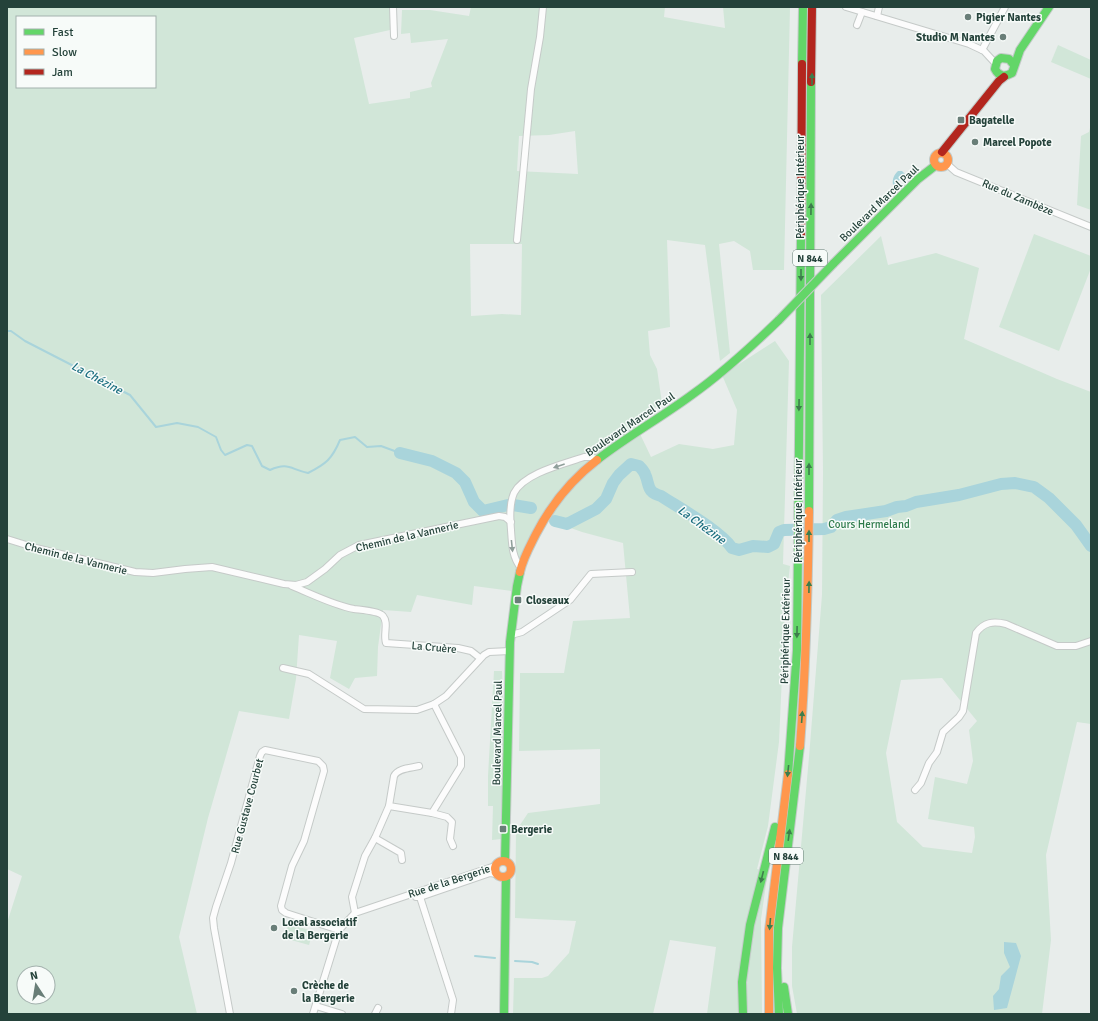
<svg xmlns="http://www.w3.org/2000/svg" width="1098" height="1021" font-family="Signika,sans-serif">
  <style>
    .green { fill: #d1e6d8; fill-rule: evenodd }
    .water { fill: #a9d4db }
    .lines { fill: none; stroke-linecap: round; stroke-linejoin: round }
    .stream { stroke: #a9d4db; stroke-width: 2 }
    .river { stroke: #a9d4db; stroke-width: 12 }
    .street-casing { stroke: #c5cac8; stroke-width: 8 }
    .fast-casing { stroke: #c3cbc8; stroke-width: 10 }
    .slow-casing { stroke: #c3cbc8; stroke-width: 10 }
    .jam-casing { stroke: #c3cbc8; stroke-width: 10 }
    .street { stroke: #fcfcfc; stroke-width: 6 }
    .fast { stroke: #63d668; stroke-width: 8 }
    .slow { stroke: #ff974d; stroke-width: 8 }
    .jam { stroke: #b3261e; stroke-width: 8 }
    .fast-bridge-casing { stroke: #c3cbc8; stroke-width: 10; stroke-linecap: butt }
    .fast-bridge { stroke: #63d668; stroke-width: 8 }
    .oneway { fill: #3d7d4c }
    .oneway2 { fill: #909f9b }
    .poi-dot { fill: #697e78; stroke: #f7fbf9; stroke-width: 1.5 }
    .labels { text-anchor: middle; stroke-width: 3; stroke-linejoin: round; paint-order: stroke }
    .shield { fill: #f7fbf9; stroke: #637a73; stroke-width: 1 }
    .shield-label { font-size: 10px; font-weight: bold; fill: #24423a }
    .poi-label { font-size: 11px; font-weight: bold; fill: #24423a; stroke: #f7fbf9; text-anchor: start }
    .street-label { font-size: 11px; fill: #24423a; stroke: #f7fbf9 }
    .park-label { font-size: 11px; fill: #2d7a4b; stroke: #f7fbf9 }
    .water-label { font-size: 12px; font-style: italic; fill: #1c6f80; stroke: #f7fbf9 }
  </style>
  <rect width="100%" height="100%" fill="#e8edeb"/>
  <g class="green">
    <path d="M 7,7 L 390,7 L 390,30 L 354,38 L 369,104 L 410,98 L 410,92 L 432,87 L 431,83 L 448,39 L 411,43 L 410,33 L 401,34 L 402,10 L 430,10 L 469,16 L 471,7 L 665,7 L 664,17 L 725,28 L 723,7 L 790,7 L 784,270 L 753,270 L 750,251 L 734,241 L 719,244 L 730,353 L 720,361 L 705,245 L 667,240 L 670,327 L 648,331 L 650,355 L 657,369 L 662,403 L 638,420 L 641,436 L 651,457 L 679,444 L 713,449 L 734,445 L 737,410 L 722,375 L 775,341 L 789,361 L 783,564 L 790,566 L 785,609 L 779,742 L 768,826 L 757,869 L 768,871 L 761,919 L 762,1014 L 707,1014 L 716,947 L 670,940 L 653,1014 L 513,1014 L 514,978 L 542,978 L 548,976 L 569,953 L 576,921 L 515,918 L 516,831 L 528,813 L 600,804 L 600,749 L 519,751 L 520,673 L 564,673 L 573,621 L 630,618 L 623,543 L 582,532 L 540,517 L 524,547 L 511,591 L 474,586 L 472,605 L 417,595 L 411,612 L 383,610 L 378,647 L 377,676 L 355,678 L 349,689 L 330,678 L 337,641 L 299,635 L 296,679 L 289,719 L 239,711 L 208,818 L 179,937 L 197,1014 L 7,1014 L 7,923 L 22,876 L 7,869 ZM 17,17 L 155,17 L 155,87 L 17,87 ZM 575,131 L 578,174 L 517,171 L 519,136 L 549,135 ZM 470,244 L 522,244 L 521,315 L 502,314 L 471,316 ZM 24,973 L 48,973 L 48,997 L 24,997 Z"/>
    <polygon points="1058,45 1091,60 1091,79 1051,62"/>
    <polygon points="1091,124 1091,210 1077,205 1081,136 1089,132"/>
    <polygon points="1034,234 1091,256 1091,268 1059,351 999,327"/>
    <path d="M 881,236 L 888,265 L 936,253 L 979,268 L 964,339 L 1057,379 L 1091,392 L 1091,724 L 1077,722 L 1046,855 L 1051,940 L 1042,1014 L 797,1014 L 792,986 L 792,947 L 809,757 L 822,595 L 823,473 L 821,295 ZM 942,678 L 977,721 L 969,730 L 973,761 L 967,784 L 935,777 L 928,819 L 974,827 L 975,837 L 972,853 L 923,847 L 897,822 L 886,753 L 901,680 Z"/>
    <polygon points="494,671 502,671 504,724 501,839 492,840 493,806 488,806 488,776"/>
    <polygon points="288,924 313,931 309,945 284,938"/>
  </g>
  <g class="water">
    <path d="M 898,171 L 902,171 L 905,174 L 895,185 L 893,185 C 892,179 894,175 898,171 Z"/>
    <polygon points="1004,942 1016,943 1021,956 1007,1008 994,1010 993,996 999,989 1001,976 1010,967 1004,953"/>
  </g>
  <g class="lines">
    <g class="stream">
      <path d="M 7,331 L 11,331 L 25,341 L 130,395 L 156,427 L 177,423 L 198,427 L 216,437 L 221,450 L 225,455 L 247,445 L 252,446 L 262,466 L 270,470 C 288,462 290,469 308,473 C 326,464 332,459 340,440 L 355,437 L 367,447 L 381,446 L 400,453"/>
      <polyline points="475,956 495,958"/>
      <polyline points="515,961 532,962 538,964"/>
    </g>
    <g class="river">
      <polyline points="400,453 432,461 456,473 465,482 474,502 483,511 508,505"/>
      <polyline points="513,505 531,508"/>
      <path d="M 555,521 L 567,524 L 596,509 L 606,499 L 613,483 L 619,475 L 631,464 L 639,466 C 641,468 644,471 645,474 C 650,485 646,492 661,496 C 681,509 719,530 732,548 L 739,550 L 753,546 L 768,547 L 774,544 L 779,532 L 784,530 L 824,529 L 831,527 L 837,520 L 846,517 L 886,511 L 897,507 L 906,506 L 916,502 L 959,495 L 1001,484 L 1015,483 L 1034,487 L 1049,498 L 1076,525 L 1091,546"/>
    </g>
    <defs>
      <g id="street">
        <polyline points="393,7 394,36"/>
        <polyline points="846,7 969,44 984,51 996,64"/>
        <polyline points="877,16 879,7"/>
        <polyline points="857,25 862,12"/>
        <polyline points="982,50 1005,7"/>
        <polyline points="947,164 956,172 1091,227"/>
        <polyline points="517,240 531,89 540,37 543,7"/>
        <polyline points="7,539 36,548 135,572 153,573 185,569 212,567 284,584 296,585 307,582 325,569 340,555 359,545 499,516 505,517 511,522"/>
        <path d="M 521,568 C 512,557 512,544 511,530 C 510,519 509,504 514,493 C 524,473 564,464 584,457 L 591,457 L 596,459"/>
        <path d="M 292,586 C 312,594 333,605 354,609 C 361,610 379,611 383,616 C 389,623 383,634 386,643 L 458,648 L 471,651 L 480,658"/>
        <polyline points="511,635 522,632 570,600 591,574 632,572"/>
        <polyline points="283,668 309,674 364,709 417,710 434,704 446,696 484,655 489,652 510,651"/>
        <path d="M 915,790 L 921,783 L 929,763 L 937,752 L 943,732 L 959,717 L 963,711 L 976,633 C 984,622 993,621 1006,624 L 1057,646 L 1076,646 L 1091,641"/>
        <polyline points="389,806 432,813 461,766 461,757 434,704"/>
        <polyline points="432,813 447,817 452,822 450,839 453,846"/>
        <polyline points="375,838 401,853 402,860"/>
        <polyline points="416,897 420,897 490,873 496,874"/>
        <polyline points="420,897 453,1000 451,1014"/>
        <path d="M 355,913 L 352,897 L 365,856 L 375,838 L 389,806 L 394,776 C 398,768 411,768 419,766"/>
        <polyline points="316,1006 342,1014"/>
        <polyline points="230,1014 214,928 213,918 216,907 231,863 260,756 262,752 265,750 318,761 323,766 324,771 304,841 292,866 281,906 282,910 286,913 339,930"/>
        <polyline points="313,1014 339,930 355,913 495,866"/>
        <polyline points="375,1014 378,1008"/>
      </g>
      <g id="fast">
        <polyline points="802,64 803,7"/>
        <path d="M 1014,65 L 1009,59 L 1001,58 L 997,61 L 995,69 C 999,77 1005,77 1012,73 L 1020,50 L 1049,7"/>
        <polyline points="833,264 918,179 936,165"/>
        <path d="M 597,460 C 628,436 662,417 693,394 C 724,372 752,346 779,320"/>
        <polyline points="809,511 811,82"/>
        <polyline points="788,774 797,650 801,234"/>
        <polyline points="505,861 510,642 517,586 520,572"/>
        <polyline points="784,987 788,1014"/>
        <polyline points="504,1014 506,877"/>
        <polyline points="743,1014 742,982 750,925 775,827"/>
        <polyline points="779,1014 777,968 778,928 800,746"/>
      </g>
      <g id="slow">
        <circle cx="941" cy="160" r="7"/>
        <path d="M 520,572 C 523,558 530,546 536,534 C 551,505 571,480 597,460"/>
        <path d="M 800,746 C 806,667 808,589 809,511"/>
        <circle cx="503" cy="869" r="8"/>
        <polyline points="769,1014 769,930 788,774"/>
      </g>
      <g id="jam">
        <polyline points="811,82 812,7"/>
        <polyline points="942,152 999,81 1004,77"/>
        <polyline points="801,234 802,64"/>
      </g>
    </defs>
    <use href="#street" class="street-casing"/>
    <use href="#fast" class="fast-casing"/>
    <use href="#slow" class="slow-casing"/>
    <use href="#jam" class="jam-casing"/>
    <use href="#street" class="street"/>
    <use href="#fast" class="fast"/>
    <use href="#slow" class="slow"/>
    <use href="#jam" class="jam"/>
    <defs>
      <polyline id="fast-bridge" points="779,320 833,264"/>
    </defs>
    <use href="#fast-bridge" class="fast-bridge-casing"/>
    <use href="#fast-bridge" class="fast-bridge"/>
  </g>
  <defs><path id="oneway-solid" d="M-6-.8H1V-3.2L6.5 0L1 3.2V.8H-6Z"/></defs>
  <g class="oneway">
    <use href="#oneway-solid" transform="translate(812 79) rotate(-90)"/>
    <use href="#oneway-solid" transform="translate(811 209) rotate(-89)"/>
    <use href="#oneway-solid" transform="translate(801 275) rotate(90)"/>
    <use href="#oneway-solid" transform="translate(810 339) rotate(-90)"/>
    <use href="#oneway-solid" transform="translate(799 405) rotate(91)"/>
    <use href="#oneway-solid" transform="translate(809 469) rotate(-90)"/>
    <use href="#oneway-solid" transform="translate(809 536) rotate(-90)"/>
    <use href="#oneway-solid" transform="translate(809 587) rotate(-89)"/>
    <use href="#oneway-solid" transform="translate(797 632) rotate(91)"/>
    <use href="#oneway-solid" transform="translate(802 717) rotate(-86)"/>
    <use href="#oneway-solid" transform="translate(788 771) rotate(96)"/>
    <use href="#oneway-solid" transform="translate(789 835) rotate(-82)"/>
    <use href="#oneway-solid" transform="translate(762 877) rotate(104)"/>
    <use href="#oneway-solid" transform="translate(770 924) rotate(95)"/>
  </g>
  <g class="oneway2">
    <use href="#oneway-solid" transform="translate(559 466) rotate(161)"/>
    <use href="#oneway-solid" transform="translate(512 546) rotate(84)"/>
  </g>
  <g class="poi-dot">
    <circle cx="968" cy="17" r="4"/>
    <circle cx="1003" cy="37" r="4"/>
    <rect x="957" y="116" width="8" height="8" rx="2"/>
    <circle cx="975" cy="142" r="4"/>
    <rect x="514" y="596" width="8" height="8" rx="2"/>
    <rect x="499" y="825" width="8" height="8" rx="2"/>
    <circle cx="274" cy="928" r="4"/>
    <circle cx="294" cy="991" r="4"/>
  </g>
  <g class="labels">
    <g class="shield">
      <rect x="793" y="250" width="34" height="16" rx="3"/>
      <rect x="769" y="848" width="34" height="16" rx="3"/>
    </g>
    <g class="shield-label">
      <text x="810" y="262">N 844</text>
      <text x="786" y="860">N 844</text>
    </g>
    <g class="poi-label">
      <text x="976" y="21">Pigier Nantes</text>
      <text x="995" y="41" text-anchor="end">Studio M Nantes</text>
      <text x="969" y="124">Bagatelle</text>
      <text x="983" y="146">Marcel Popote</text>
      <text x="526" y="604">Closeaux</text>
      <text x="511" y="833">Bergerie</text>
      <text x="282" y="926">Local associatif<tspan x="282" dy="13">de la Bergerie</tspan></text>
      <text x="302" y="989">Crèche de<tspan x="302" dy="13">la Bergerie</tspan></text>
    </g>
    <g class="street-label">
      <text transform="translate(800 187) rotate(-90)" y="4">Périphérique Intérieur</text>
      <text transform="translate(1018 197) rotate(23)" y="4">Rue du Zambèze</text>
      <text transform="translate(879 203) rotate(-44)" y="4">Boulevard Marcel Paul</text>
      <text transform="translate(630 424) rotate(-34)" y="4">Boulevard Marcel Paul</text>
      <text transform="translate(798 511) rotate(-90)" y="4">Périphérique Intérieur</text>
      <text transform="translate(407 536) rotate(-13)" y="4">Chemin de la Vannerie</text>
      <text transform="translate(76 558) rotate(14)" y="4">Chemin de la Vannerie</text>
      <text transform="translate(785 631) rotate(-89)" y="4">Périphérique Extérieur</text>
      <text transform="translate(434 647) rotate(5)" y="4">La Cruère</text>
      <text transform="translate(497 733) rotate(-89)" y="4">Boulevard Marcel Paul</text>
      <text transform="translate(247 806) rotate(-75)" y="4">Rue Gustave Courbet</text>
      <text transform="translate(449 881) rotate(-18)" y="4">Rue de la Bergerie</text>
    </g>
    <g class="park-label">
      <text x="869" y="528">Cours Hermeland</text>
    </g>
    <g class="water-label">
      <text transform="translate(97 378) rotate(28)" y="4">La Chézine</text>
      <text transform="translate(702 525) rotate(36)" y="4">La Chézine</text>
    </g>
  </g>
  <rect width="1098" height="1021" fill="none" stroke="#24423a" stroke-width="16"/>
  <rect x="16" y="16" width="140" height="72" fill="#f7fbf9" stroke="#a3b1ad"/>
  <rect x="24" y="29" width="20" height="6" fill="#63d668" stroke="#a3b1ad"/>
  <text x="52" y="36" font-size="12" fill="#24423a">Fast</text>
  <rect x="24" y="49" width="20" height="6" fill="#ff974d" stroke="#a3b1ad"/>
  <text x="52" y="56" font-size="12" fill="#24423a">Slow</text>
  <rect x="24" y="69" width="20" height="6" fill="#b3261e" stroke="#a3b1ad"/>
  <text x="52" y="76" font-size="12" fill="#24423a">Jam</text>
  <g transform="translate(36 985) rotate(348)"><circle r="19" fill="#f7fbf9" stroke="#a3b1ad"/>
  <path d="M0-3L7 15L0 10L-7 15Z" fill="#697e78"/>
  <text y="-6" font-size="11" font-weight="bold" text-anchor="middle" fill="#24423a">N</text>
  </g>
</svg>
